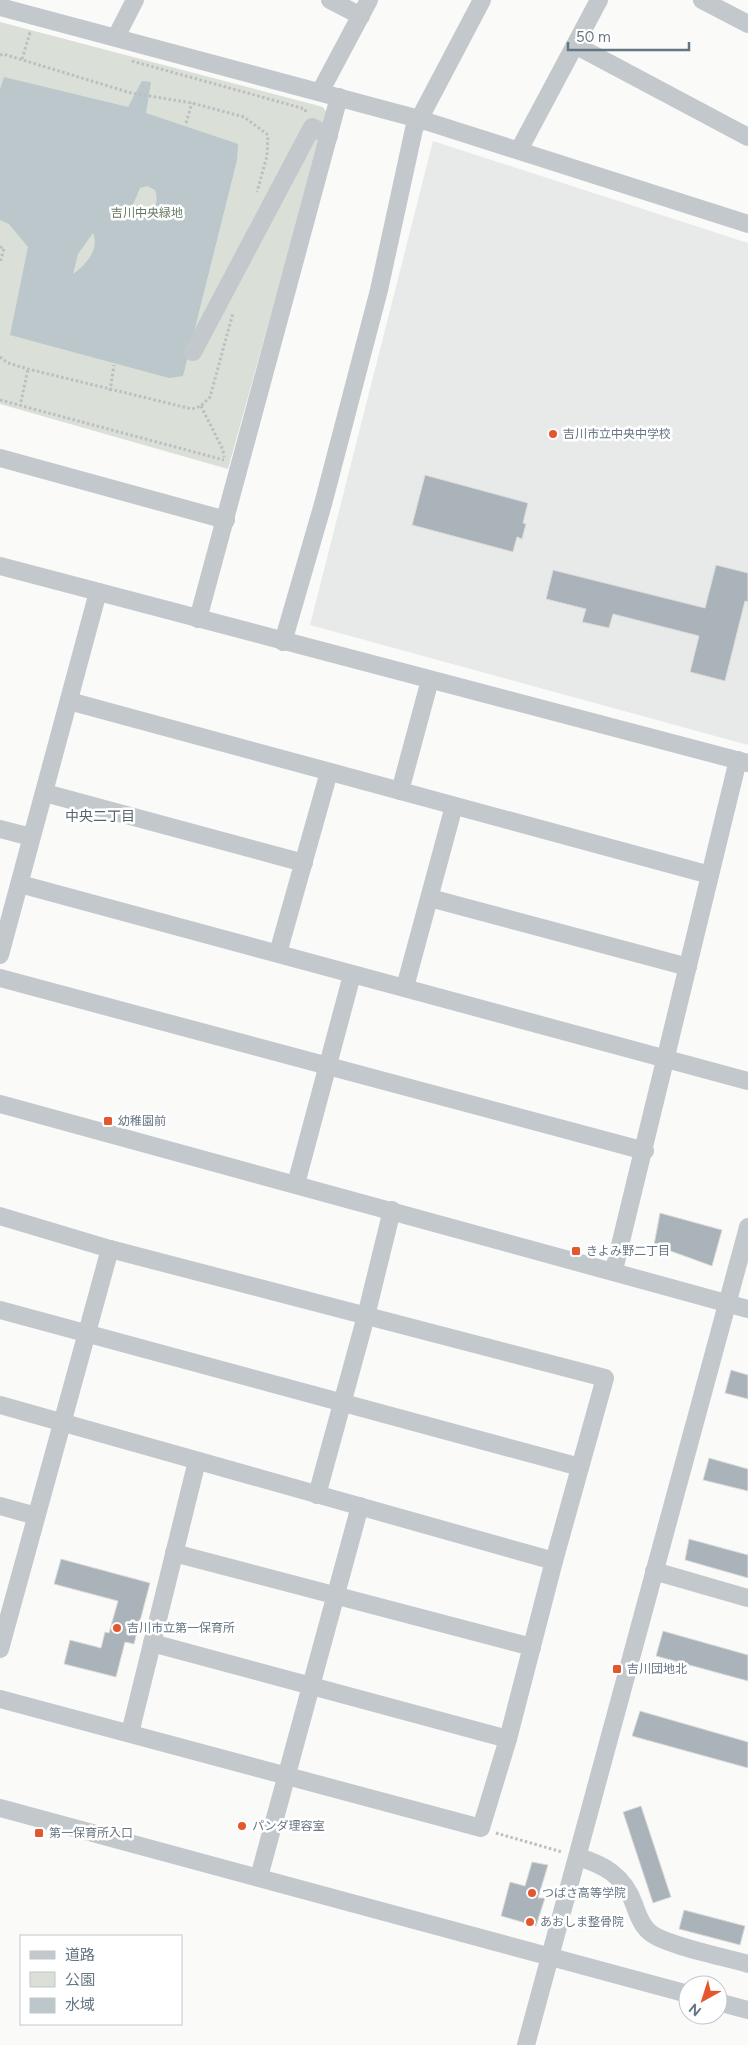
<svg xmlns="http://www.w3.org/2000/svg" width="748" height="2045" font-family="Figtree,'Noto Sans JP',sans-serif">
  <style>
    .built { fill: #e8e9e9 }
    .green { fill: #dadfd7 }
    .water { fill: #bbc7cb; fill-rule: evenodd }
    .building { fill: #aab3b9; stroke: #dcdcda }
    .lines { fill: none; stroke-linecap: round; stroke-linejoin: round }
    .path { stroke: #bbbfc2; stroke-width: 3; stroke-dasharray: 2.5 2.5; stroke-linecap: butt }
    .minor { stroke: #c3c8cc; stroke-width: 18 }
    .poi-dot { fill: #e4572e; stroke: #fff; stroke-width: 2 }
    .labels { text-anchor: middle; stroke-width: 5; stroke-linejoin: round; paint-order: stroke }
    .park-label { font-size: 12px; fill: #687a64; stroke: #fff }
    .poi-label { font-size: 12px; fill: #657683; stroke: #fff; text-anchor: start }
    .neighbourhood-label { font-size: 14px; fill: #57646e; stroke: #fff }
  </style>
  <rect width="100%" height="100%" fill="#fafaf8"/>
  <polygon class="built" points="433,141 748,243 748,745 310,625"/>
  <polygon class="green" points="0,22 323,107 327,113 228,469 0,404"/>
  <path class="water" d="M 4,77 L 128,107 L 142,81 L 151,82 L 146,113 L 238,144 L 237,160 L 183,376 L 169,378 L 10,335 L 28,247 L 9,224 L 0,220 L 0,89 ZM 147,186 L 155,190 C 164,216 134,226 115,212 L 130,212 L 140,188 ZM 93,233 C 100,249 86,265 73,274 L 78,254 Z"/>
  <g class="building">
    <polygon points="425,475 528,503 523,523 526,524 522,539 517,537 513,552 412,525"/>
    <polygon points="716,565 748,573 748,602 745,601 725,681 690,672 699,636 613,614 609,628 582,622 586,609 546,599 553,570 705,608"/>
    <polygon points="660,1213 722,1230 712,1266 654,1245"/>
    <polygon points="731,1370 748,1375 748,1399 725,1393"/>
    <polygon points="709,1458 748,1469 748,1491 703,1480"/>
    <polygon points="689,1539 748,1555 748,1578 685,1560"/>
    <polygon points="61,1559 150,1583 134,1644 125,1642 116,1677 64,1664 70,1640 101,1648 105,1632 109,1633 118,1601 54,1584"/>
    <polygon points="663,1631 748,1655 748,1681 656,1656"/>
    <polygon points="640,1711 748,1742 748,1768 632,1736"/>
    <polygon points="641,1806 671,1897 653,1903 623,1812"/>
    <polygon points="532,1862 548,1865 538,1898 545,1898 536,1926 501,1916 510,1882 525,1886"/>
    <polygon points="684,1910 745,1926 740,1945 679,1929"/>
  </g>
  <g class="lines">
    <g class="path">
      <polyline points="0,55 3,54 131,93 192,103 244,117 268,135 267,156 257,192"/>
      <polyline points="22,59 30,33 32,33"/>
      <polyline points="132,61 305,109 306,113"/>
      <polyline points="186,123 192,103"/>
      <polyline points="0,247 4,248 0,263"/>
      <polyline points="0,357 8,363 28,369 192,409 201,406 210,397 233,313"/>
      <polyline points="110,391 114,365"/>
      <polyline points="0,400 224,460"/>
      <polyline points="21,402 28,369"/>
      <polyline points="201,406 223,450 224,457"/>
      <polyline points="496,1833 562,1852"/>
    </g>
    <g class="minor">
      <polyline points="330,0 361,16"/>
      <polyline points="702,0 748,24"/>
      <polyline points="0,7 419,119 748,224"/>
      <polyline points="116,37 135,0"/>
      <polyline points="575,45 748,137"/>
      <polyline points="320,92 369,0"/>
      <polyline points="519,150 599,0"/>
      <polyline points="193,352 312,127 329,136"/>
      <polyline points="0,458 226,520"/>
      <polyline points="0,566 748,763"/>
      <polyline points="198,619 339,97"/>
      <polyline points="283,642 323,504 379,290 414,129 482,0"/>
      <polyline points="69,701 710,875"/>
      <polyline points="400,791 430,680"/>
      <polyline points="45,793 304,863"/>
      <polyline points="0,829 31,837"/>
      <polyline points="20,884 748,1081"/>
      <polyline points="430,898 688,967"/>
      <polyline points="278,953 329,772"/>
      <polyline points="0,955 98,592"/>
      <polyline points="0,978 645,1151"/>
      <polyline points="405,987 454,806"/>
      <polyline points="0,1104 748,1309"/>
      <polyline points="296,1184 352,975"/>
      <polyline points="0,1216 110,1249 605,1378 554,1561 508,1739 481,1828 0,1699"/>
      <polyline points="614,1270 738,760"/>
      <polyline points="0,1310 580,1467"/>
      <polyline points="0,1405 554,1561"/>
      <polyline points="317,1495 366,1316 392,1210"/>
      <polyline points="0,1506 36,1516"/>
      <polyline points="174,1553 532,1647"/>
      <polyline points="654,1571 748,1598"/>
      <polyline points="152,1643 508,1739"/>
      <polyline points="0,1649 110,1249"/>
      <polyline points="130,1733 197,1461"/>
      <polyline points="0,1808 688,1994"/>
      <path d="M 578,1857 C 605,1865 624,1876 634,1904 C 638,1915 642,1927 652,1934 C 669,1946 725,1957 748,1964"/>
      <polyline points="259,1877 360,1506"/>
      <polyline points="718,2002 748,2010"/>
      <polyline points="526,2045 748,1227"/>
    </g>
  </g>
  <g class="poi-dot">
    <circle cx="553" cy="434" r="5"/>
    <rect x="103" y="1116" width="10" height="10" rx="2.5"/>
    <rect x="571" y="1246" width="10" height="10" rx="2.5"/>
    <circle cx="117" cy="1628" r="5"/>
    <rect x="612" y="1664" width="10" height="10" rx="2.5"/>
    <circle cx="242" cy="1826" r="5"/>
    <rect x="34" y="1828" width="10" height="10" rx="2.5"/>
    <circle cx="532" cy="1893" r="5"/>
    <circle cx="530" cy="1922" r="5"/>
  </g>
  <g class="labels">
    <g class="park-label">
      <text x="147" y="217">吉川中央緑地</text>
    </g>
    <g class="poi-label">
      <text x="563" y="438">吉川市立中央中学校</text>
      <text x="118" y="1125">幼稚園前</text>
      <text x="586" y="1255">きよみ野二丁目</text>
      <text x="127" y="1632">吉川市立第一保育所</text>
      <text x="627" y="1673">吉川団地北</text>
      <text x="252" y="1830">パンダ理容室</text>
      <text x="49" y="1837">第一保育所入口</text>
      <text x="542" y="1897">つばさ高等学院</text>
      <text x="540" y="1926">あおしま整骨院</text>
    </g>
    <g class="neighbourhood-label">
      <text x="100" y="821">中央二丁目</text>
    </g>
  </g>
  <rect x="20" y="1935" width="162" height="90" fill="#ffffff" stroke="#c1c8cd"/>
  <rect x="30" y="1951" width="25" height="8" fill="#c3c8cc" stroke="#c1c8cd"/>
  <text x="65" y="1960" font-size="15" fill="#657683">道路</text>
  <rect x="30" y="1972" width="25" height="15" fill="#dadfd7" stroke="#c1c8cd"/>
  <text x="65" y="1985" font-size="15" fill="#657683">公園</text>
  <rect x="30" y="1998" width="25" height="15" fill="#bbc7cb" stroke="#c1c8cd"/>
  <text x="65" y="2010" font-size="15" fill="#657683">水域</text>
  <g transform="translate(703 2000) rotate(219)"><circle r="24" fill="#ffffff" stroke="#c1c8cd"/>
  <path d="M0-4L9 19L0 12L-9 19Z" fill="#e4572e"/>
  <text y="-8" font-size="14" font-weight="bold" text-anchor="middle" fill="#657683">N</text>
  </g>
  <path d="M568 42v8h121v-8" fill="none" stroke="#657683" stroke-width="2.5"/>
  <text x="576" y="42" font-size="15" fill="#657683" stroke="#ffffff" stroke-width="4" paint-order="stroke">50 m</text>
</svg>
